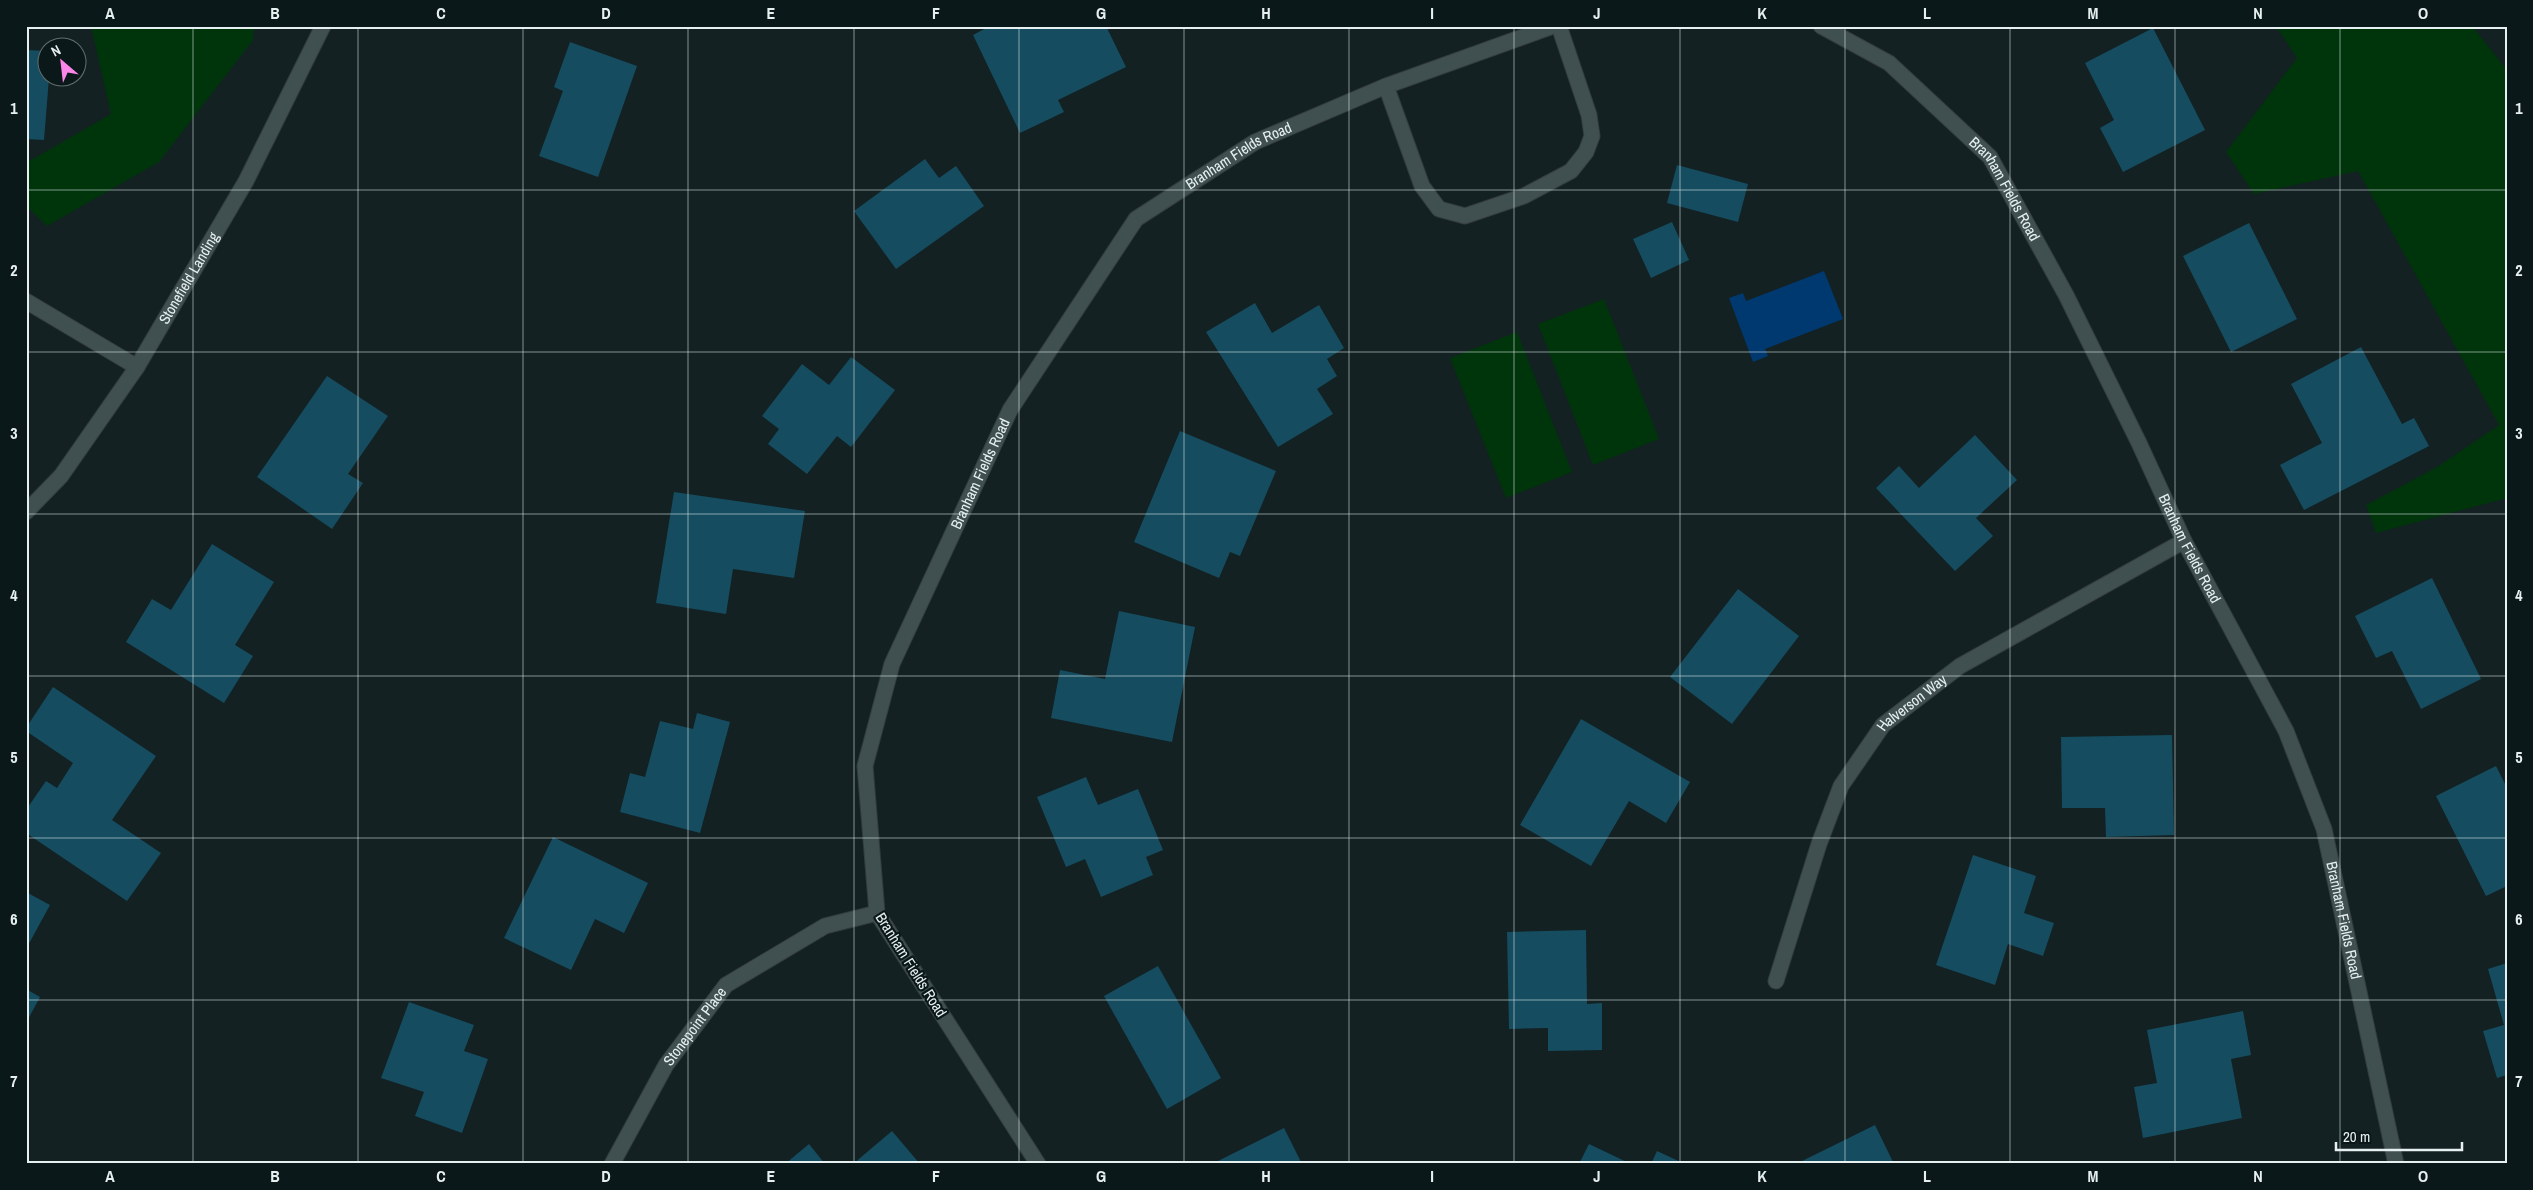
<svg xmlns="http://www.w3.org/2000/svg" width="2533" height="1190" font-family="'Archivo Narrow',sans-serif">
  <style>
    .green { fill: #00350c }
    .water { fill: #00396f }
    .building { fill: #154c60 }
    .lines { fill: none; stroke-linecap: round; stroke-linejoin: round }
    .minor-casing { stroke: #343d3e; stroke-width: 17 }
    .minor { stroke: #405051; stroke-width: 15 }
    .grid { fill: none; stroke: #e7f0f1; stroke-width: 1; stroke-opacity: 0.55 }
    .labels { text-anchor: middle; stroke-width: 4.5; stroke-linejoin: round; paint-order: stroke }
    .street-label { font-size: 15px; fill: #e7f0f1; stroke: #0a1819 }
    .neatline { fill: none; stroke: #e7f0f1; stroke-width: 2 }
    .grid-label { font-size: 16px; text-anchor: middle; font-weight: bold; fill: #e7f0f1 }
  </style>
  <rect width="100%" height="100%" fill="#132122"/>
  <g class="green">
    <polygon points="91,26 254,26 253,40 159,162 47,226 26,206 26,163 111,114"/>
    <polygon points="2276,26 2472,26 2507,70 2507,498 2376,533 2366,505 2437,467 2499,425 2358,171 2254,194 2226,152 2297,58"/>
    <polygon points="1604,299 1659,439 1593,465 1538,324"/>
    <polygon points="1517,332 1572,472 1506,498 1450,358"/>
  </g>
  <polygon class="water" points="1824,271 1843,319 1765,349 1768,356 1753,362 1729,298 1743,293 1746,301"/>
  <g class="building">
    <polygon points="990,26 1106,26 1126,67 1058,100 1064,112 1020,133 973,35"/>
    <polygon points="2153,28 2205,130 2123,172 2100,128 2114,120 2085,63"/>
    <polygon points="570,42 637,66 598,177 539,156 563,91 554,87"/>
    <polygon points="26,50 48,51 49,78 44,140 26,139"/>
    <polygon points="925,159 939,178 956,166 984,206 896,269 854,211"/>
    <polygon points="1677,165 1748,184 1738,222 1667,203"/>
    <polygon points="1672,222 1689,260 1651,278 1633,239"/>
    <polygon points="2249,223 2297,319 2231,352 2183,256"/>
    <polygon points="1255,303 1272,333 1319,305 1344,348 1327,359 1337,376 1317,389 1333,414 1278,447 1206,332"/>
    <polygon points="2361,347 2402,424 2414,418 2429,446 2304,510 2280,465 2322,443 2291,384"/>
    <polygon points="851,357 895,390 851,447 837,436 807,474 768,444 779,429 762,416 802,364 829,385"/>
    <polygon points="327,376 388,416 348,474 363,483 332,529 257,477"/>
    <polygon points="1180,431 1276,471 1240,556 1230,552 1219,578 1134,542"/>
    <polygon points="1975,435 2017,480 1976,518 1993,536 1955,571 1876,488 1899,466 1919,488"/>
    <polygon points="674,492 805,511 794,578 733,569 726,614 656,603"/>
    <polygon points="212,544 274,582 235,645 253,656 224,703 126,642 152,599 171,610"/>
    <polygon points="2432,578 2481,679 2421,709 2392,651 2376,658 2355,616"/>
    <polygon points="1738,589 1799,636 1732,724 1670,677"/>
    <polygon points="1119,611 1195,627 1172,742 1051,718 1060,670 1105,679"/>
    <polygon points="53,687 156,756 112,820 161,853 127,901 26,833 26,810 46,781 57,788 73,763 26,731 26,728"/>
    <polygon points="697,713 730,722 700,833 620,812 630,773 645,777 660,721 693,729"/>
    <polygon points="1581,719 1690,782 1666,823 1629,801 1591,866 1520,825"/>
    <polygon points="2172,735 2174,835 2106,837 2105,808 2062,808 2061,737"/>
    <polygon points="2496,766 2507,788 2507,886 2486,896 2436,796"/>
    <polygon points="1086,777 1098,805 1138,789 1163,850 1146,857 1153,875 1101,897 1085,859 1066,867 1037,797"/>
    <polygon points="553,837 648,883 624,933 595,919 571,970 504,938"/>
    <polygon points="1973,855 2036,876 2024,913 2054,923 2043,956 2008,944 1995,985 1936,965"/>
    <polygon points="26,892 50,905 26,949"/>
    <polygon points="1586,930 1587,1004 1602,1003 1602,1050 1548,1051 1548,1028 1509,1029 1507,932"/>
    <polygon points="2507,963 2507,1075 2497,1078 2483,1031 2504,1025 2488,969"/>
    <polygon points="1158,966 1221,1078 1167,1109 1104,996"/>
    <polygon points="26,989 40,997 26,1023"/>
    <polygon points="409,1002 474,1025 464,1051 488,1059 462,1133 415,1116 424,1092 381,1078"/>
    <polygon points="2243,1011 2251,1055 2231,1059 2242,1118 2143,1138 2134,1087 2157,1083 2147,1030"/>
    <polygon points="1875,1125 1894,1164 1796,1164"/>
    <polygon points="1284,1128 1302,1164 1212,1164"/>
    <polygon points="892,1131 920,1164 853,1164"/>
    <polygon points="809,1144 825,1164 785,1164"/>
    <polygon points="1589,1144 1631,1164 1579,1164"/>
    <polygon points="1657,1151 1685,1164 1651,1164"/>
  </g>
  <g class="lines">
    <defs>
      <g id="minor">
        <path id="s1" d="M 1821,26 L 1889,63 L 1990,157 L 2066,295 L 2139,443 L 2184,541 L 2286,731 L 2324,829 L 2396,1164"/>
        <polyline points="1386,86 1422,186 1439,209 1465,216 1524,196 1571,171 1586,152 1592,136 1589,115 1559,26"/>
        <polyline points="26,301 137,367"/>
        <path id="s2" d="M 26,512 L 61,476 L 137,367 L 246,181 L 323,26"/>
        <path id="s3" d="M 1776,981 L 1819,844 L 1841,786 L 1883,725 L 1960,666 L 2184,541"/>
        <path id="s4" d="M 612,1164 L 666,1065 L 726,985 L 825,926 L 877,913"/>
        <path id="s5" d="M 1038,1164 L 877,913 L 865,766 L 892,664 L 1010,410 L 1136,219 L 1255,142 L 1386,86 L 1553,26"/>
      </g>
    </defs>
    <use href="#minor" class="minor-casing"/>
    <use href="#minor" class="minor"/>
  </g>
  <path class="grid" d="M 193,26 L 193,1164M 358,26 L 358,1164M 523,26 L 523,1164M 688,26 L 688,1164M 854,26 L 854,1164M 1019,26 L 1019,1164M 1184,26 L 1184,1164M 1349,26 L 1349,1164M 1514,26 L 1514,1164M 1680,26 L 1680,1164M 1845,26 L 1845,1164M 2010,26 L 2010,1164M 2175,26 L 2175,1164M 2340,26 L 2340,1164M 26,190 L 2507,190M 26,352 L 2507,352M 26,514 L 2507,514M 26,676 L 2507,676M 26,838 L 2507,838M 26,1000 L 2507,1000"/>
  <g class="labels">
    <g class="street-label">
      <text dy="5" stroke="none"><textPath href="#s5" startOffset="1181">Branham Fields Road</textPath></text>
      <text dy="5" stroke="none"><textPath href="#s1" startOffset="250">Branham Fields Road</textPath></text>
      <text dy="5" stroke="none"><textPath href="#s2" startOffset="286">Stonefield Landing</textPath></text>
      <text dy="5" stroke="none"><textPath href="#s5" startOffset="761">Branham Fields Road</textPath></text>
      <text dy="5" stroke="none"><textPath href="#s1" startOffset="655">Branham Fields Road</textPath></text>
      <text dy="5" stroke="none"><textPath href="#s3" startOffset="316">Halverson Way</textPath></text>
      <text dy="5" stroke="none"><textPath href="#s1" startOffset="1060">Branham Fields Road</textPath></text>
      <text transform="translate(911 965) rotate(58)" y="5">Branham Fields Road</text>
      <text dy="5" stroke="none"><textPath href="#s4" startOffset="161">Stonepoint Place</textPath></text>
    </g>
  </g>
  <rect width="2533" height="1190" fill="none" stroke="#0a1819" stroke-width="55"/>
  <g transform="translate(62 62) rotate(332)"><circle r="24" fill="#0a1819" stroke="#626e6f"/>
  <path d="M0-4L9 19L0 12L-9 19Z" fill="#fa87e7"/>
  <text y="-8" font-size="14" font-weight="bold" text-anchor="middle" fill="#e7f0f1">N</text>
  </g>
  <path d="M2336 1142v8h126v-8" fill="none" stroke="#e7f0f1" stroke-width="2.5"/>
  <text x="2343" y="1142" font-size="15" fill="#e7f0f1" stroke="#0a1819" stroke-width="4" paint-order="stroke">20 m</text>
  <rect x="28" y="28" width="2478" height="1134" class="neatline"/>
  <g class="grid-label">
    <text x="110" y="19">A</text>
    <text x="275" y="19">B</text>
    <text x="441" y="19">C</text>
    <text x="606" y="19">D</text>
    <text x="771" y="19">E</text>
    <text x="936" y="19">F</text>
    <text x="1101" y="19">G</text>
    <text x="1266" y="19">H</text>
    <text x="1432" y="19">I</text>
    <text x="1597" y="19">J</text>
    <text x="1762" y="19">K</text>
    <text x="1927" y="19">L</text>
    <text x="2093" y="19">M</text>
    <text x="2258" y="19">N</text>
    <text x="2423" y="19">O</text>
    <text x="14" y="114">1</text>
    <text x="2519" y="114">1</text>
    <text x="14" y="276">2</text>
    <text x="2519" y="276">2</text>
    <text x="14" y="439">3</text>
    <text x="2519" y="439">3</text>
    <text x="14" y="601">4</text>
    <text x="2519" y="601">4</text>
    <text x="14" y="763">5</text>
    <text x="2519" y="763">5</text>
    <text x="14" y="925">6</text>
    <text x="2519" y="925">6</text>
    <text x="14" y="1087">7</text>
    <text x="2519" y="1087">7</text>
    <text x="110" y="1182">A</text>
    <text x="275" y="1182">B</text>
    <text x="441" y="1182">C</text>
    <text x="606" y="1182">D</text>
    <text x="771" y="1182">E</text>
    <text x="936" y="1182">F</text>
    <text x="1101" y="1182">G</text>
    <text x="1266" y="1182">H</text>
    <text x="1432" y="1182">I</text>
    <text x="1597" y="1182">J</text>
    <text x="1762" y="1182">K</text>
    <text x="1927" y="1182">L</text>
    <text x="2093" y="1182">M</text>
    <text x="2258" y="1182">N</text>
    <text x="2423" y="1182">O</text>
  </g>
</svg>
